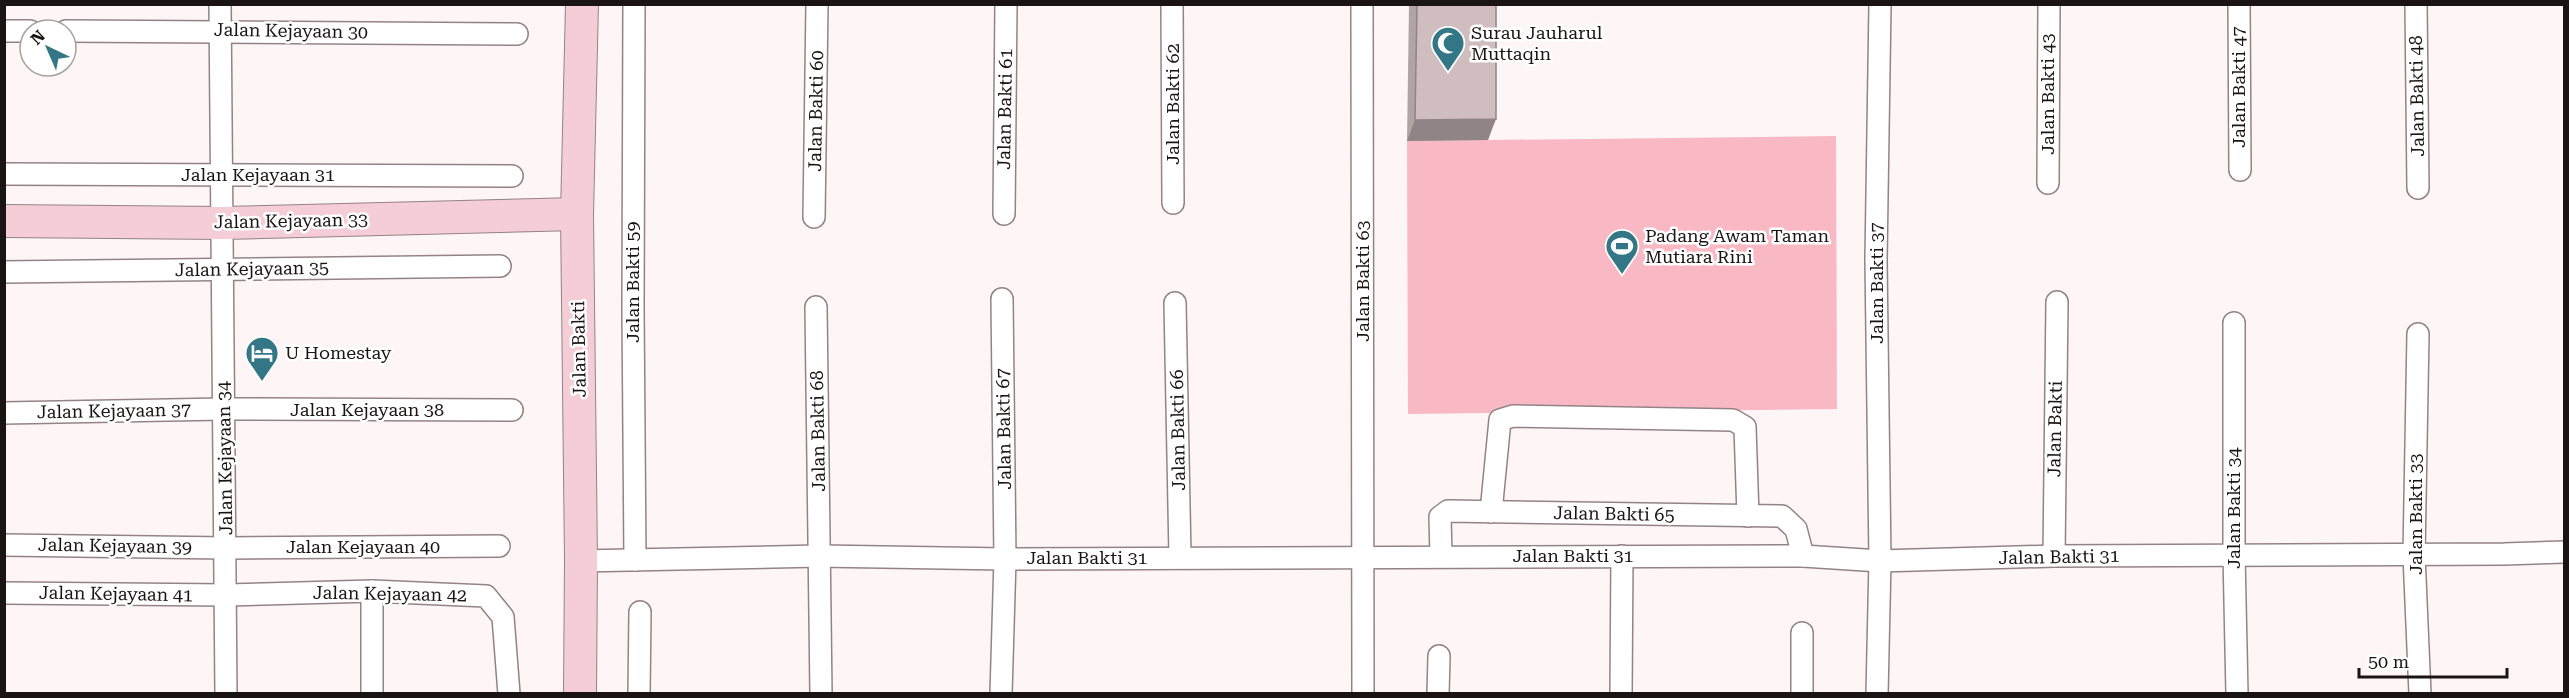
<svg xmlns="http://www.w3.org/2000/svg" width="2569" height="698" font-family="'Roboto Serif',serif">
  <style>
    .green { fill: #f8b9c5 }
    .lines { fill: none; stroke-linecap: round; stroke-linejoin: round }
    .street-casing { stroke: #948386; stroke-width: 24 }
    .secondary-casing { stroke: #948386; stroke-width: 34 }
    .street { stroke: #fff; stroke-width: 21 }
    .secondary { stroke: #f4cdd7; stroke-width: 32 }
    .wall { fill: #b2a3a5 }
    .shaded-wall { fill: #918486 }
    .building { fill: #cfbdc0; stroke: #918486; stroke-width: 1.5 }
    .labels { text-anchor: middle; stroke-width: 5; stroke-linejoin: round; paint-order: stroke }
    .street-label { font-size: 18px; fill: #1b1415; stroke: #fff }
    .poi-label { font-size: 18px; fill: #1b1415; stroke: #fff; text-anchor: start }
  </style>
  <rect width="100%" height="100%" fill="#fdf5f6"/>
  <polygon class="green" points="1836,136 1837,409 1408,414 1407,141"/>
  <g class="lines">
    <defs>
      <g id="street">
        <polyline points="220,4 226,694"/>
        <polyline points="634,4 633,309 635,560"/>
        <polyline points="1172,4 1173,203"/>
        <polyline points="1362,4 1363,694"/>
        <polyline points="2239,4 2240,170"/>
        <polyline points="2416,4 2418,188"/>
        <polyline points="4,31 30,31"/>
        <polyline points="66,31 517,34"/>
        <polyline points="4,174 512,176"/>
        <polyline points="2048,183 2049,4"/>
        <polyline points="1004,214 1006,4"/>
        <polyline points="814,217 817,4"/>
        <polyline points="4,272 500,266"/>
        <polyline points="1175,303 1180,557"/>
        <polyline points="816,307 821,694"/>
        <polyline points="2234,323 2234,555 2237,694"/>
        <polyline points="2418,334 2414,555 2420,694"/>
        <polyline points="4,413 223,409 512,410"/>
        <polyline points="1491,512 1500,420 1513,416 1733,420 1745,427 1748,516"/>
        <polyline points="4,545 226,548 499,546"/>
        <polyline points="1441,556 1440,517 1448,511 1782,516 1796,529 1803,556"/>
        <polyline points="2054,556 2057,302"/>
        <polyline points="581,561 820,556 1005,559 1803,556 1880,561 2054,556 2504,554 2564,552"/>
        <polyline points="4,593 227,595 372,591 486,596 503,617 509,694"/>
        <polyline points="1802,633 1802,694"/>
        <polyline points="372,694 372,591"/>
        <polyline points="639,694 640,612"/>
        <polyline points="1001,694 1005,559 1002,299"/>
        <polyline points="1438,694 1439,656"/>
        <polyline points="1621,694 1622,556"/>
        <polyline points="1877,694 1880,561 1876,260 1880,4"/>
      </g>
      <g id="secondary">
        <polyline points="4,221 222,223 577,214"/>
        <polyline points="580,694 581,561 577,214 582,4"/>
      </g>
    </defs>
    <use href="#street" class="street-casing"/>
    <use href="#secondary" class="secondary-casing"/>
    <use href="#street" class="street"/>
    <use href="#secondary" class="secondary"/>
  </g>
  <polygon class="wall" points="1409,4 1496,4 1488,140 1407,141"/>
  <polygon class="shaded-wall" points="1496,119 1488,140 1407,141 1415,120"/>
  <polygon class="building" points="1417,4 1496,4 1496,119 1415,120"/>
  <defs>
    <symbol id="mosque-pin" viewBox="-11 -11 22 30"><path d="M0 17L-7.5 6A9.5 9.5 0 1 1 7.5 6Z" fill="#337787" stroke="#fff"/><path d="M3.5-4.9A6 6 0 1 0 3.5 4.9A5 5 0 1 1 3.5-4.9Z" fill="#fff"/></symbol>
    <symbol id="stadium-pin" viewBox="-11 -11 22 30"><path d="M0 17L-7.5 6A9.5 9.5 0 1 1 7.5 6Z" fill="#337787" stroke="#fff"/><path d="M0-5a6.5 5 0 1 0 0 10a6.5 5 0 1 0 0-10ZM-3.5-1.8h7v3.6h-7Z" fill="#fff"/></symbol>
    <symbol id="hotel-pin" viewBox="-11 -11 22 30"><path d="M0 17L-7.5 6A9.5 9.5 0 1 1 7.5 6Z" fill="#337787" stroke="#fff"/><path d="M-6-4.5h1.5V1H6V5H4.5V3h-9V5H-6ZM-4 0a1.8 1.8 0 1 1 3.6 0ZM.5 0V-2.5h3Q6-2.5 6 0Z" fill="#fff"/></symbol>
  </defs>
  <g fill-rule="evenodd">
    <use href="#mosque-pin" x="1429" y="24" width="38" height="52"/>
    <use href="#stadium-pin" x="1603" y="227" width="38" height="52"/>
    <use href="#hotel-pin" x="243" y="334" width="38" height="52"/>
  </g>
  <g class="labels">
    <g class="street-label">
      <text transform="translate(291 31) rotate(1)" y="6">Jalan Kejayaan 30</text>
      <text transform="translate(2239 87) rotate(-90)" y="6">Jalan Bakti 47</text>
      <text transform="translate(2048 94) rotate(-90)" y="6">Jalan Bakti 43</text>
      <text transform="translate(2417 96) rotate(-91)" y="6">Jalan Bakti 48</text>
      <text transform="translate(1173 104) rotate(-90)" y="6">Jalan Bakti 62</text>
      <text transform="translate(1005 109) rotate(-89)" y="6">Jalan Bakti 61</text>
      <text transform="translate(816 111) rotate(-89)" y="6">Jalan Bakti 60</text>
      <text x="258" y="181">Jalan Kejayaan 31</text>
      <text transform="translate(291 221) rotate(-1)" y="6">Jalan Kejayaan 33</text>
      <text transform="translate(252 269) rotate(-1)" y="6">Jalan Kejayaan 35</text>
      <text transform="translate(1363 281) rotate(-90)" y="6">Jalan Bakti 63</text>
      <text transform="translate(633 282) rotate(-90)" y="6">Jalan Bakti 59</text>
      <text transform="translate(1877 283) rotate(-90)" y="6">Jalan Bakti 37</text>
      <text transform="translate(579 349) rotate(-91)" y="6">Jalan Bakti</text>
      <text x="367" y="416">Jalan Kejayaan 38</text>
      <text transform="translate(114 411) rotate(-1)" y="6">Jalan Kejayaan 37</text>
      <text transform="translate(1004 429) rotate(-91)" y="6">Jalan Bakti 67</text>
      <text transform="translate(2055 429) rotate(-89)" y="6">Jalan Bakti</text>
      <text transform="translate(1178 430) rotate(-91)" y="6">Jalan Bakti 66</text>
      <text transform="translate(818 431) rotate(-91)" y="6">Jalan Bakti 68</text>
      <text transform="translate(225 458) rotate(-91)" y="6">Jalan Kejayaan 34</text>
      <text transform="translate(2234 508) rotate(-90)" y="6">Jalan Bakti 34</text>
      <text transform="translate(1614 514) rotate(1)" y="6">Jalan Bakti 65</text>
      <text transform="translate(2416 514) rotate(-90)" y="6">Jalan Bakti 33</text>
      <text transform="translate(115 546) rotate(1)" y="6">Jalan Kejayaan 39</text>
      <text x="363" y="553">Jalan Kejayaan 40</text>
      <text x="1573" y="562">Jalan Bakti 31</text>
      <text transform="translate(2059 557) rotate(-1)" y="6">Jalan Bakti 31</text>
      <text x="1087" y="564">Jalan Bakti 31</text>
      <text transform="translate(116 594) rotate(1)" y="6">Jalan Kejayaan 41</text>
      <text transform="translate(390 594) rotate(1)" y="6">Jalan Kejayaan 42</text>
    </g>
    <g class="poi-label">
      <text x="1471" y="39">Surau Jauharul<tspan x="1471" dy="21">Muttaqin</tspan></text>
      <text x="1645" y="242">Padang Awam Taman<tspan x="1645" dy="21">Mutiara Rini</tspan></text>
      <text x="285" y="359">U Homestay</text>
    </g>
  </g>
  <rect width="2569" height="698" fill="none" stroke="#1b1415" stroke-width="12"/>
  <g transform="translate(48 48) rotate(316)"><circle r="28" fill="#ffffff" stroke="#a4a1a1" stroke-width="1.5"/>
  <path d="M0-4.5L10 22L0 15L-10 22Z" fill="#337787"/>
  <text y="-9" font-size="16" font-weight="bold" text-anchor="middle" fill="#1b1415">N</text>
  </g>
  <path d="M2359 668v9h148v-9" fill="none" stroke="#1b1415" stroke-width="3"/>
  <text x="2368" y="668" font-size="18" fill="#1b1415" stroke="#ffffff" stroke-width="4.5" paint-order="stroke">50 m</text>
</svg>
